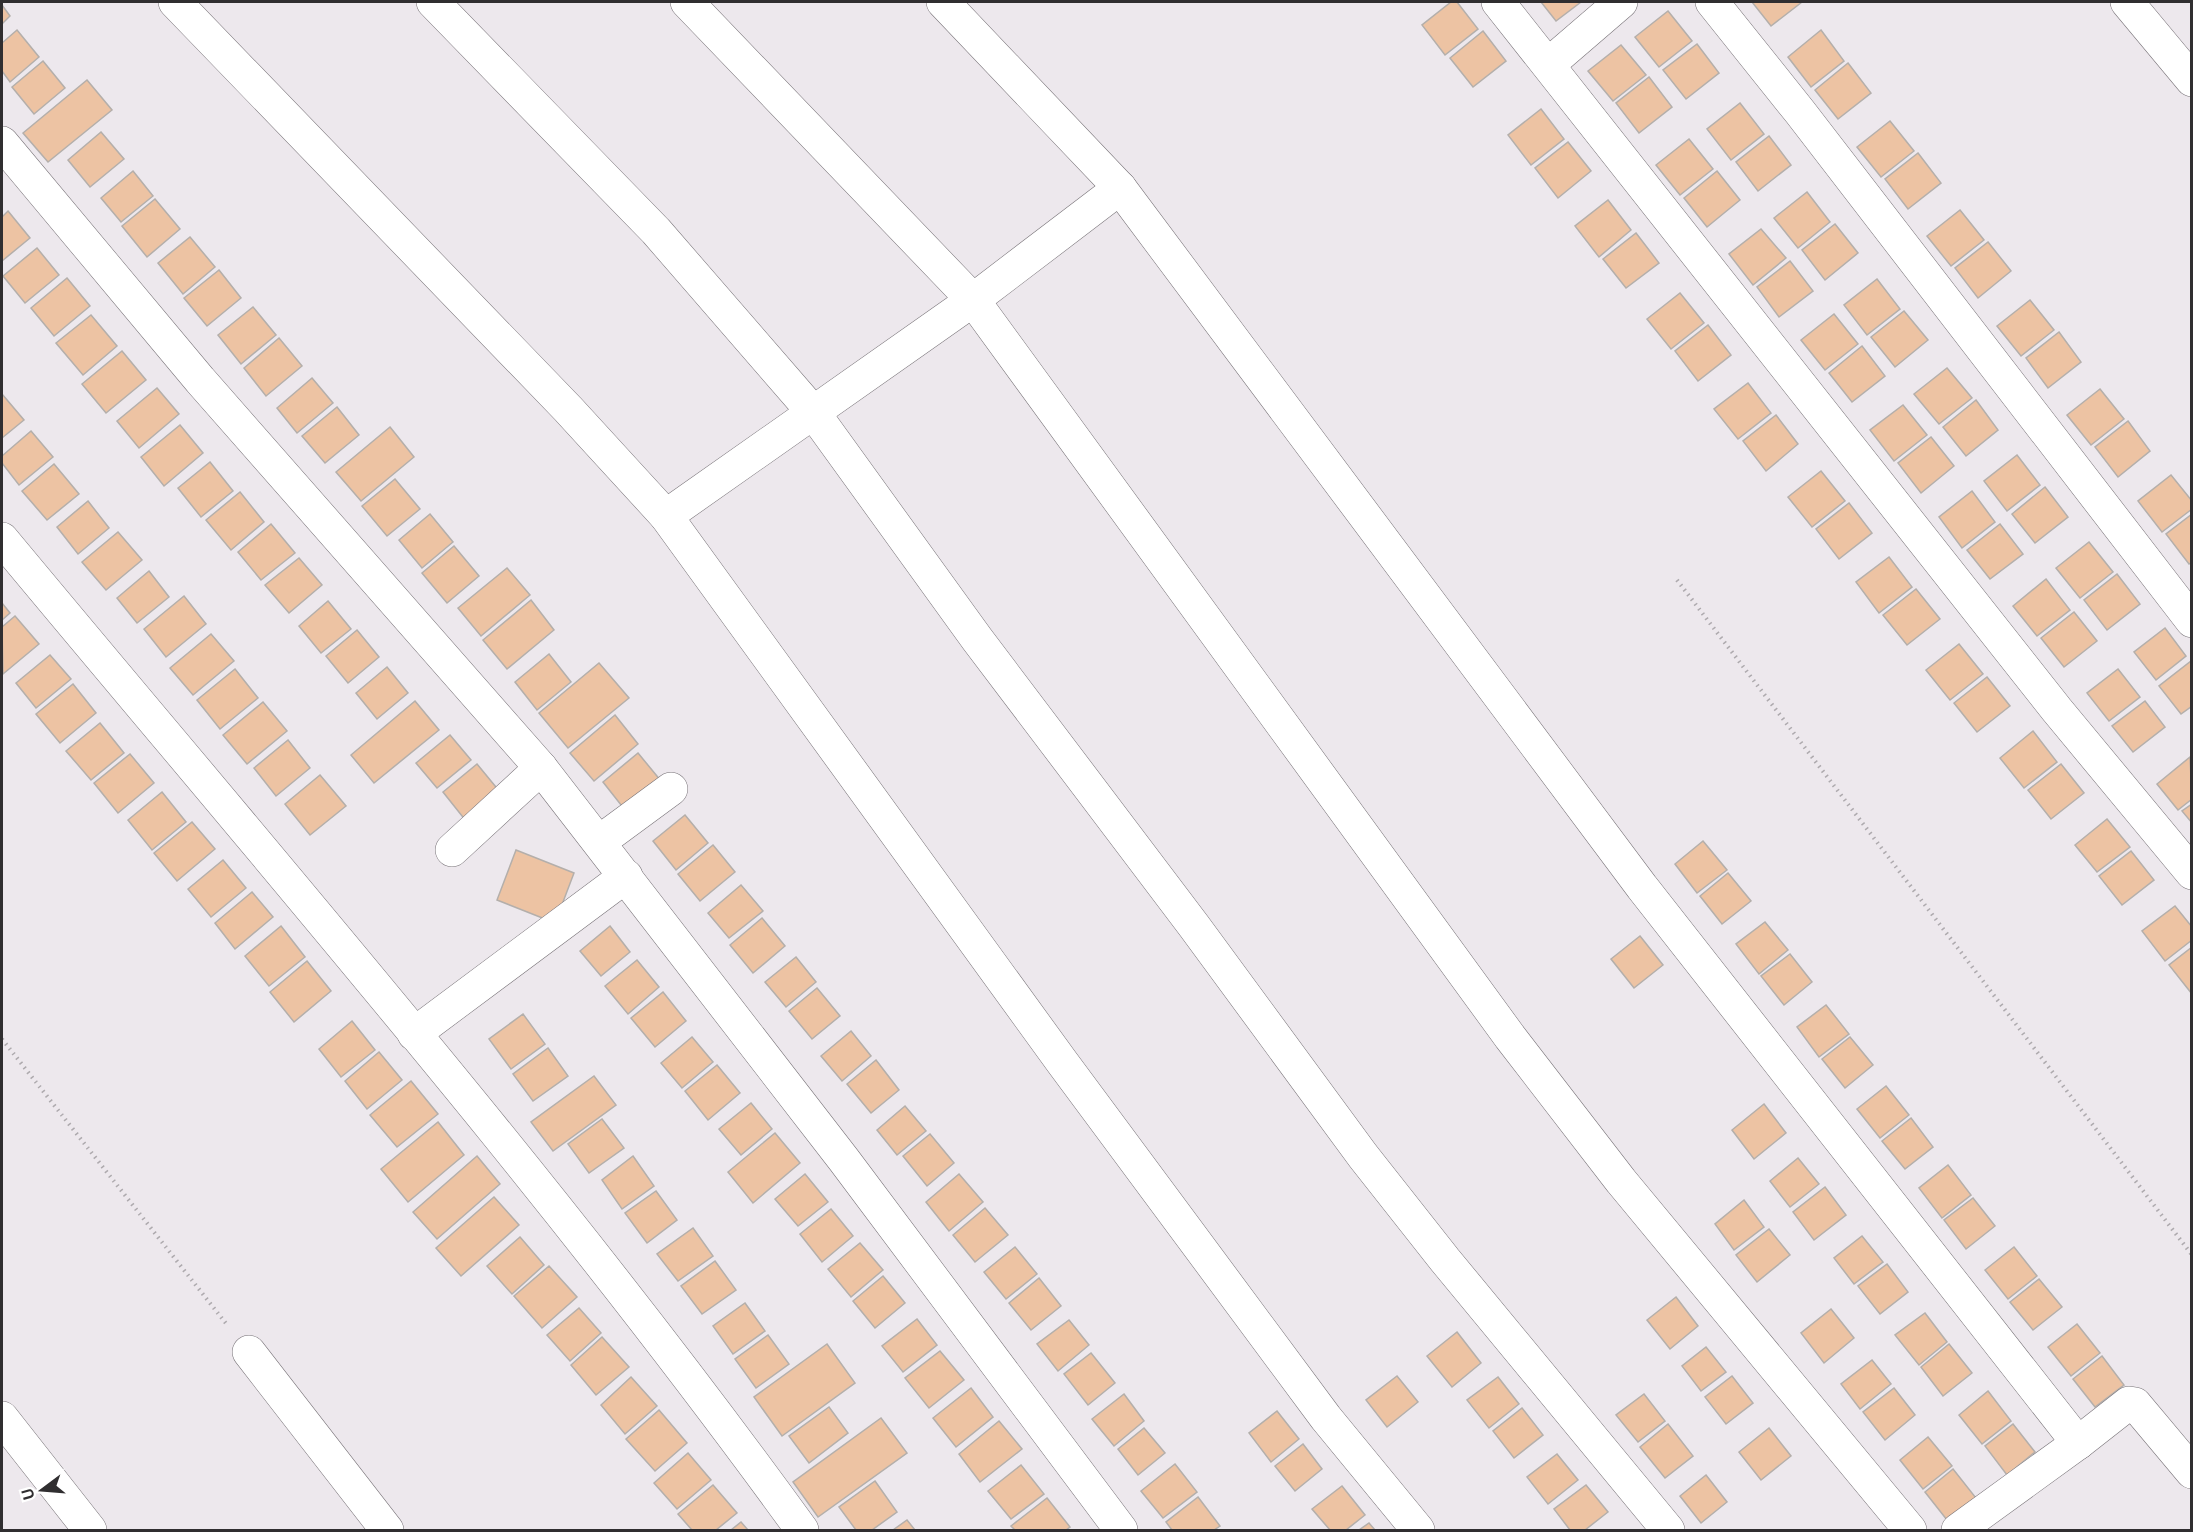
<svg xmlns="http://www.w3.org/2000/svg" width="2193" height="1532" font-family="'Space Grotesk',sans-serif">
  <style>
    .building { fill: #edc3a3; stroke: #b4afab; stroke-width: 1.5 }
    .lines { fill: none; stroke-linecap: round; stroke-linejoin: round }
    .street-casing { stroke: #787378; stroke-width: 34 }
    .path { stroke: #aeaaae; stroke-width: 4; stroke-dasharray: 1.5 4.5; stroke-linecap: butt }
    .street { stroke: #fff; stroke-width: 33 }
  </style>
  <rect width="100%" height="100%" fill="#ede8ed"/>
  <g class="building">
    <polygon points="1451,2 1457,2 1478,29 1445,55 1422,25"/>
    <polygon points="1541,2 1581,2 1556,21"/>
    <polygon points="1752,2 1802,2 1771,26"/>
    <polygon points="2,5 10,16 2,24"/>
    <polygon points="1668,11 1692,41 1659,67 1635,37"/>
    <polygon points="17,30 39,57 10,82 2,71 2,43"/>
    <polygon points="1821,30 1844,61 1811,87 1788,57"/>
    <polygon points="1483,31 1506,61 1473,87 1450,58"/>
    <polygon points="1697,44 1719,73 1686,99 1663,70"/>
    <polygon points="1621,45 1646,75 1613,101 1588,71"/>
    <polygon points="43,61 65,88 34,114 12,87"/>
    <polygon points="1848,63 1871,93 1838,119 1815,90"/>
    <polygon points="1649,77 1672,107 1639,133 1616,103"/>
    <polygon points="87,80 112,110 48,162 23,133"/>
    <polygon points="1740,103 1764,134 1731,160 1707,129"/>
    <polygon points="1541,109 1564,139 1531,165 1508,135"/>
    <polygon points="1890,121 1914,151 1881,177 1857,147"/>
    <polygon points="101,132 124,159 90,187 68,160"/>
    <polygon points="1769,136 1791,165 1758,191 1736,162"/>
    <polygon points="1689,139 1713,169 1680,195 1656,165"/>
    <polygon points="1568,142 1591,171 1558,198 1535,168"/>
    <polygon points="1918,153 1941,183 1908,209 1885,179"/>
    <polygon points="133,171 153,196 121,222 101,198"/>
    <polygon points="1717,171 1740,200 1707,227 1684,198"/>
    <polygon points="1807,192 1830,222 1798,248 1774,218"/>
    <polygon points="155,199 180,229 147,257 122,226"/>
    <polygon points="1608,200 1631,230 1599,257 1575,226"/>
    <polygon points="1960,210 1984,240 1951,266 1927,236"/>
    <polygon points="8,211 30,238 2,261 2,217"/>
    <polygon points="1835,224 1858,253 1825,280 1802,250"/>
    <polygon points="1761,229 1786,258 1753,285 1729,254"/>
    <polygon points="1636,233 1659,263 1626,288 1603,259"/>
    <polygon points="190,237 215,267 183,294 158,263"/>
    <polygon points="1988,242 2011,271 1978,298 1955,268"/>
    <polygon points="37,248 59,275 25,303 3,276"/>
    <polygon points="1790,261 1813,291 1779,317 1757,287"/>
    <polygon points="219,270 241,298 207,326 184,298"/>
    <polygon points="67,278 90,306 54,336 31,308"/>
    <polygon points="1877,279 1900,309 1867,335 1844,305"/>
    <polygon points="1680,293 1704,323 1671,349 1647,319"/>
    <polygon points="2030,300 2054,330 2021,356 1997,326"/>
    <polygon points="253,307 276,335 241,364 218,335"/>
    <polygon points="1904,311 1928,340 1895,367 1871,337"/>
    <polygon points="1834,314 1858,344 1825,370 1801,340"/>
    <polygon points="91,315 117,346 83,375 56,343"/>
    <polygon points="1708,325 1731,355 1698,381 1675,351"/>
    <polygon points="2059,332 2081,362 2048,388 2026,358"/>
    <polygon points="279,338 302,366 266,396 244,368"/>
    <polygon points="1862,346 1885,376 1852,402 1829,373"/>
    <polygon points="122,351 146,380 106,413 82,384"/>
    <polygon points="1947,368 1972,398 1939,424 1914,394"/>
    <polygon points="312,378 333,403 297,433 277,408"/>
    <polygon points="1748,383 1771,413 1738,439 1714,409"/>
    <polygon points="157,388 179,414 139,448 117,421"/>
    <polygon points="2100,389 2124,419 2091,445 2067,415"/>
    <polygon points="2,394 24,420 2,438"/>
    <polygon points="1976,400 1998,430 1966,456 1943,427"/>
    <polygon points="1903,405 1927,435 1894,461 1870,430"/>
    <polygon points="337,407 359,435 325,463 302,436"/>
    <polygon points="1776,415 1798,444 1766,471 1743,441"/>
    <polygon points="2128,421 2150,451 2118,477 2095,447"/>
    <polygon points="180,425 203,453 164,486 141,457"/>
    <polygon points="390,427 414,457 361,501 336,472"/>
    <polygon points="31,431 53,457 19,485 2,463 2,456"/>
    <polygon points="1931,437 1954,466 1921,493 1898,463"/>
    <polygon points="2017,455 2040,485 2007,511 1984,481"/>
    <polygon points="210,462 233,491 201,517 178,488"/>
    <polygon points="54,464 79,494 47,520 22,491"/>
    <polygon points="1821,471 1845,501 1812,527 1788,497"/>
    <polygon points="2171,475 2192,501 2192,509 2162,532 2138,501"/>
    <polygon points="395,479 420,509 387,536 362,506"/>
    <polygon points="2045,487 2068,517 2035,543 2012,514"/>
    <polygon points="1972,491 1995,522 1962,548 1939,517"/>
    <polygon points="240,492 264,522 231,550 206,520"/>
    <polygon points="88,501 109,528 78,554 57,527"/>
    <polygon points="1849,503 1872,533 1839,559 1816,529"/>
    <polygon points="430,514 453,542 422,568 399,540"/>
    <polygon points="2192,514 2192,562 2189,564 2166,534"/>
    <polygon points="271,524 295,553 261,580 238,552"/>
    <polygon points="2000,524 2023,554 1990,579 1967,550"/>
    <polygon points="118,532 142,560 106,590 82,562"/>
    <polygon points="2089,542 2113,572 2080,598 2056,568"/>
    <polygon points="454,546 479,576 447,603 422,573"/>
    <polygon points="1889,557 1912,587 1879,613 1856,582"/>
    <polygon points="299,558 322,585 289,613 265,585"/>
    <polygon points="507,568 530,595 481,636 458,608"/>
    <polygon points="149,571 169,597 137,623 117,598"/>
    <polygon points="2117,574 2140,604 2107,630 2084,600"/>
    <polygon points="2046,579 2070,610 2037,636 2013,606"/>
    <polygon points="1916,589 1940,619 1907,645 1883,615"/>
    <polygon points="184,596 206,624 166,657 144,629"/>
    <polygon points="531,600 554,630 507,669 483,640"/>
    <polygon points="328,601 351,629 321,653 299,626"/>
    <polygon points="2,603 10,613 2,620"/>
    <polygon points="2074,612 2097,641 2064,667 2041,638"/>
    <polygon points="15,616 39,644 3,674 2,627"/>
    <polygon points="2165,628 2186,656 2156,680 2134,652"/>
    <polygon points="357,630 379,657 348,683 326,656"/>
    <polygon points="211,634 234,661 193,695 170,668"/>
    <polygon points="1959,644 1983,674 1950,700 1926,670"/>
    <polygon points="549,654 571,682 537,710 515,682"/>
    <polygon points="50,655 71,679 36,708 16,683"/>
    <polygon points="2191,661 2192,706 2181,714 2159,686"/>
    <polygon points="599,663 629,698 568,748 539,713"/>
    <polygon points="387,667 408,693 377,719 356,693"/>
    <polygon points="235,669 258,698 220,729 197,700"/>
    <polygon points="2118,669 2140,697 2109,721 2087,693"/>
    <polygon points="1987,677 2010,706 1977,732 1954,703"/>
    <polygon points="73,684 96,713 60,743 36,714"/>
    <polygon points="415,701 439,730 374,783 351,755"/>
    <polygon points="2145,701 2165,727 2133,752 2112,726"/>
    <polygon points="263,702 287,731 247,764 223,735"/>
    <polygon points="615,715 638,744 594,781 570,753"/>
    <polygon points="100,723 124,753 91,780 66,751"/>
    <polygon points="2033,731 2057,762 2024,788 2000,758"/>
    <polygon points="450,735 471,760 437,788 416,763"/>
    <polygon points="288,740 310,768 276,796 254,768"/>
    <polygon points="638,753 661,781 625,810 603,782"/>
    <polygon points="130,754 154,783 118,813 94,783"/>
    <polygon points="2190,757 2192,799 2178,810 2157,784"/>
    <polygon points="477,764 500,792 466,821 443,792"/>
    <polygon points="2061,764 2084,793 2051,819 2028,790"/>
    <polygon points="320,775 346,806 310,835 285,804"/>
    <polygon points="162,792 186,822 152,850 128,820"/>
    <polygon points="2192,804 2192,823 2182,811"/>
    <polygon points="685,815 708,843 676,870 653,841"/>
    <polygon points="2107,819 2130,847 2097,872 2075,845"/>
    <polygon points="192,822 215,849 177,881 154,853"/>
    <polygon points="1703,841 1727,870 1697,893 1675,864"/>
    <polygon points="713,845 735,872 700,901 678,874"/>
    <polygon points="516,850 574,873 555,923 497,900"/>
    <polygon points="2131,851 2154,880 2122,905 2099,876"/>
    <polygon points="223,860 246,888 211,917 188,889"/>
    <polygon points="1728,873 1751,901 1722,924 1700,896"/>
    <polygon points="741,885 763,911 729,938 708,913"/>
    <polygon points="252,892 273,917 235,949 215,923"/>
    <polygon points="2175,906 2192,927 2192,940 2165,961 2142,931"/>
    <polygon points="762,918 785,946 753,973 730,945"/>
    <polygon points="1765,922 1788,950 1759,974 1736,944"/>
    <polygon points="281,926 305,957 269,986 245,956"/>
    <polygon points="610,926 630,952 601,976 580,951"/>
    <polygon points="1640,936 1663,965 1634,988 1611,959"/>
    <polygon points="2192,947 2192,994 2169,965"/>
    <polygon points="1790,954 1812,982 1784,1005 1761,976"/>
    <polygon points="796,957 816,982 786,1007 765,982"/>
    <polygon points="637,960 659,987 628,1014 605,986"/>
    <polygon points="307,961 331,991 294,1022 270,992"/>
    <polygon points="817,988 840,1016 812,1039 789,1011"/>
    <polygon points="663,992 686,1021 655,1047 631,1018"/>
    <polygon points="1826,1005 1849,1034 1819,1057 1797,1027"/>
    <polygon points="523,1014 545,1044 511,1069 489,1039"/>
    <polygon points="352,1021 375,1050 341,1077 319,1049"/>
    <polygon points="851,1031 871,1056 842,1081 821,1056"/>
    <polygon points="692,1037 713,1062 682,1088 661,1063"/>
    <polygon points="1850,1037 1873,1065 1845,1088 1822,1059"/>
    <polygon points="548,1048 568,1076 533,1101 513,1074"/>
    <polygon points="379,1052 402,1080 367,1109 345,1081"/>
    <polygon points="876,1060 899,1090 871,1113 847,1084"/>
    <polygon points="717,1065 740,1093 708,1120 685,1091"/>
    <polygon points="594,1076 616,1105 553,1151 531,1122"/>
    <polygon points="411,1081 438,1114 397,1147 370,1115"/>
    <polygon points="1886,1086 1909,1115 1880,1138 1857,1109"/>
    <polygon points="751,1103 772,1129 741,1155 719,1129"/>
    <polygon points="1764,1104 1786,1133 1754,1159 1732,1130"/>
    <polygon points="905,1106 926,1131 897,1155 877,1130"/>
    <polygon points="1911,1118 1933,1147 1905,1169 1882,1141"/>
    <polygon points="602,1119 624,1148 589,1173 568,1144"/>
    <polygon points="438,1122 464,1155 408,1202 381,1169"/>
    <polygon points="775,1133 800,1163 753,1203 728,1172"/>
    <polygon points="930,1134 954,1163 927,1186 903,1156"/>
    <polygon points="477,1156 500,1184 437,1239 413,1212"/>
    <polygon points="633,1156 654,1186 622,1209 602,1180"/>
    <polygon points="1798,1158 1819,1184 1790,1207 1770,1181"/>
    <polygon points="1948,1165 1971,1195 1942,1218 1919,1188"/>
    <polygon points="805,1174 828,1202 798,1226 775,1199"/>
    <polygon points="959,1174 983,1202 949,1231 926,1202"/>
    <polygon points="1825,1187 1846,1215 1814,1240 1793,1212"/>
    <polygon points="656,1191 677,1220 647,1243 625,1213"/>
    <polygon points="494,1197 519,1225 461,1276 436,1248"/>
    <polygon points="1973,1198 1995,1226 1966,1249 1944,1220"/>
    <polygon points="1744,1200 1764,1227 1734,1250 1715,1224"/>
    <polygon points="985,1208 1008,1235 975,1262 953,1235"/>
    <polygon points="831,1209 853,1236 822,1262 800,1234"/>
    <polygon points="693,1228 713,1256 678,1281 657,1254"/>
    <polygon points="1769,1229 1790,1255 1757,1282 1736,1255"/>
    <polygon points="1862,1236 1883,1262 1854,1284 1834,1258"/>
    <polygon points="520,1237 544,1265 512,1294 487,1266"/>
    <polygon points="860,1243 883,1270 851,1297 828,1269"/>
    <polygon points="1015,1247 1037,1274 1006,1299 984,1272"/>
    <polygon points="2014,1247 2037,1276 2008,1299 1985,1270"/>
    <polygon points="715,1261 736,1290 702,1314 681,1286"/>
    <polygon points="1887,1264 1908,1292 1880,1314 1858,1286"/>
    <polygon points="549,1266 577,1297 542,1328 514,1296"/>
    <polygon points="883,1276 905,1303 875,1328 853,1301"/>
    <polygon points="1039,1278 1061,1306 1031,1330 1009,1303"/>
    <polygon points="2039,1279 2062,1307 2033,1330 2010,1302"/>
    <polygon points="1676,1297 1698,1326 1670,1349 1647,1320"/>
    <polygon points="745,1303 765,1331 733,1354 713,1326"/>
    <polygon points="579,1308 601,1333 570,1361 547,1335"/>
    <polygon points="1831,1309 1854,1338 1824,1363 1801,1333"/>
    <polygon points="1925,1313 1947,1342 1919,1365 1895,1335"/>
    <polygon points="917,1319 937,1345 903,1372 882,1346"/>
    <polygon points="1069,1320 1089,1345 1058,1371 1037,1344"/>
    <polygon points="2077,1324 2100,1353 2071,1376 2048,1347"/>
    <polygon points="1457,1332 1481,1363 1452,1387 1427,1356"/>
    <polygon points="768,1335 789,1364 756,1388 735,1359"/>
    <polygon points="602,1337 629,1367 596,1395 571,1365"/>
    <polygon points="827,1344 855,1383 782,1436 754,1397"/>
    <polygon points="1949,1344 1972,1373 1943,1396 1921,1367"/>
    <polygon points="1706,1347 1726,1372 1701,1391 1682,1366"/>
    <polygon points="940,1351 964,1380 929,1408 905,1378"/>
    <polygon points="1091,1353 1115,1383 1088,1405 1064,1374"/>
    <polygon points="2102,1356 2124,1385 2095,1407 2073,1379"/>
    <polygon points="1872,1360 1891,1384 1860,1409 1841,1384"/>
    <polygon points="1397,1376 1418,1402 1387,1427 1366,1400"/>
    <polygon points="1732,1376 1753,1403 1726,1424 1705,1397"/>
    <polygon points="631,1377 657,1406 625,1434 601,1405"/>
    <polygon points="1498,1377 1519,1404 1489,1428 1467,1400"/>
    <polygon points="971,1388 993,1417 956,1447 933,1418"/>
    <polygon points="1894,1388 1915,1415 1885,1440 1863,1412"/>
    <polygon points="1988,1391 2011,1421 1982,1444 1959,1415"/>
    <polygon points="1124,1394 1144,1421 1114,1446 1092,1419"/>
    <polygon points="1644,1394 1665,1421 1638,1442 1616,1415"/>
    <polygon points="829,1407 848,1433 809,1463 789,1436"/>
    <polygon points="1522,1408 1543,1435 1514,1458 1493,1431"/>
    <polygon points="659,1410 687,1443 655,1471 626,1439"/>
    <polygon points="1277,1411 1299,1439 1271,1462 1249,1433"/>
    <polygon points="881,1418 907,1453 818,1517 793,1482"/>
    <polygon points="999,1421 1022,1449 980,1482 959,1454"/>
    <polygon points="1668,1424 1693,1456 1665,1478 1640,1447"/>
    <polygon points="2013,1424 2035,1452 2007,1475 1985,1446"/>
    <polygon points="1144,1428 1165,1453 1138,1475 1118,1449"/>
    <polygon points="1769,1428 1791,1456 1761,1480 1739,1452"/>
    <polygon points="1928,1437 1952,1466 1923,1489 1900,1460"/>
    <polygon points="1303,1444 1322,1469 1295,1491 1275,1466"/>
    <polygon points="688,1453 711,1480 677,1509 654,1483"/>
    <polygon points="1557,1454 1578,1480 1548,1504 1527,1477"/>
    <polygon points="1175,1464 1197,1492 1163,1518 1141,1491"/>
    <polygon points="1021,1465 1044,1494 1011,1519 988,1491"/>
    <polygon points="1953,1469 1976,1498 1947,1520 1925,1492"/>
    <polygon points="1706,1475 1727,1502 1701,1523 1680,1496"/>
    <polygon points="875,1481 897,1512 872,1530 856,1530 839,1507"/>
    <polygon points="713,1485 737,1513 716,1530 692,1530 678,1514"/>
    <polygon points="1586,1485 1608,1512 1585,1530 1570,1530 1554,1509"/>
    <polygon points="1342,1486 1365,1515 1346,1530 1330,1530 1312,1509"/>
    <polygon points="1198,1497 1220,1526 1214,1530 1172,1530 1166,1522"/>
    <polygon points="1047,1498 1070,1527 1066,1530 1015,1530 1011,1526"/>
    <polygon points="907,1520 915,1530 893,1530"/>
    <polygon points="741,1522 748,1530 731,1530"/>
    <polygon points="1369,1523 1375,1530 1359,1530"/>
  </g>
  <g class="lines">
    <defs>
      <g id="street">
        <polyline points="175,2 568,409 666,516 1062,1062 1326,1418 1418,1530"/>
        <polyline points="433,2 656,231 813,412 977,639 1194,926 1363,1156 1445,1260 1668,1530"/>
        <polyline points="687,2 973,300 1510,1037 1621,1181 1910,1530"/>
        <polyline points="943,2 1120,188 1642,887 2078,1443"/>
        <polyline points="1498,2 2057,710 2192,873"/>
        <polyline points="1712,2 1800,112 2192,621"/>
        <polyline points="2127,2 2192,80"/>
        <polyline points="1549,64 1621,2"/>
        <polyline points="2,143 200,380 541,768 844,1160 1121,1530"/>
        <polyline points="666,516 973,300 1120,188"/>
        <path d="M 2,539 C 273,865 553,1186 802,1530"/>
        <polyline points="599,842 671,789"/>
        <polyline points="452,850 541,768"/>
        <polyline points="414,1034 626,876"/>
        <polyline points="249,1352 387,1530"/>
        <polyline points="2,1418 90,1530"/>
        <polyline points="1958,1530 2078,1443 2129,1403 2135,1404 2192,1472"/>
      </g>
    </defs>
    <use href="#street" class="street-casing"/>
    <g class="path">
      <polyline points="1677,580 2192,1255"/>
      <polyline points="2,1039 228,1326"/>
    </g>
    <use href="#street" class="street"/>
  </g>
  <rect width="2193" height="1532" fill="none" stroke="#302e30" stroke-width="6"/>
  <g transform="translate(42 1490) rotate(254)" stroke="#ffffff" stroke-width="4.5" paint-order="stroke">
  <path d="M0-4.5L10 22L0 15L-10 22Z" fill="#302e30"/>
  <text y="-9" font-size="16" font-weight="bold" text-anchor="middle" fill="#302e30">U</text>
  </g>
</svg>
